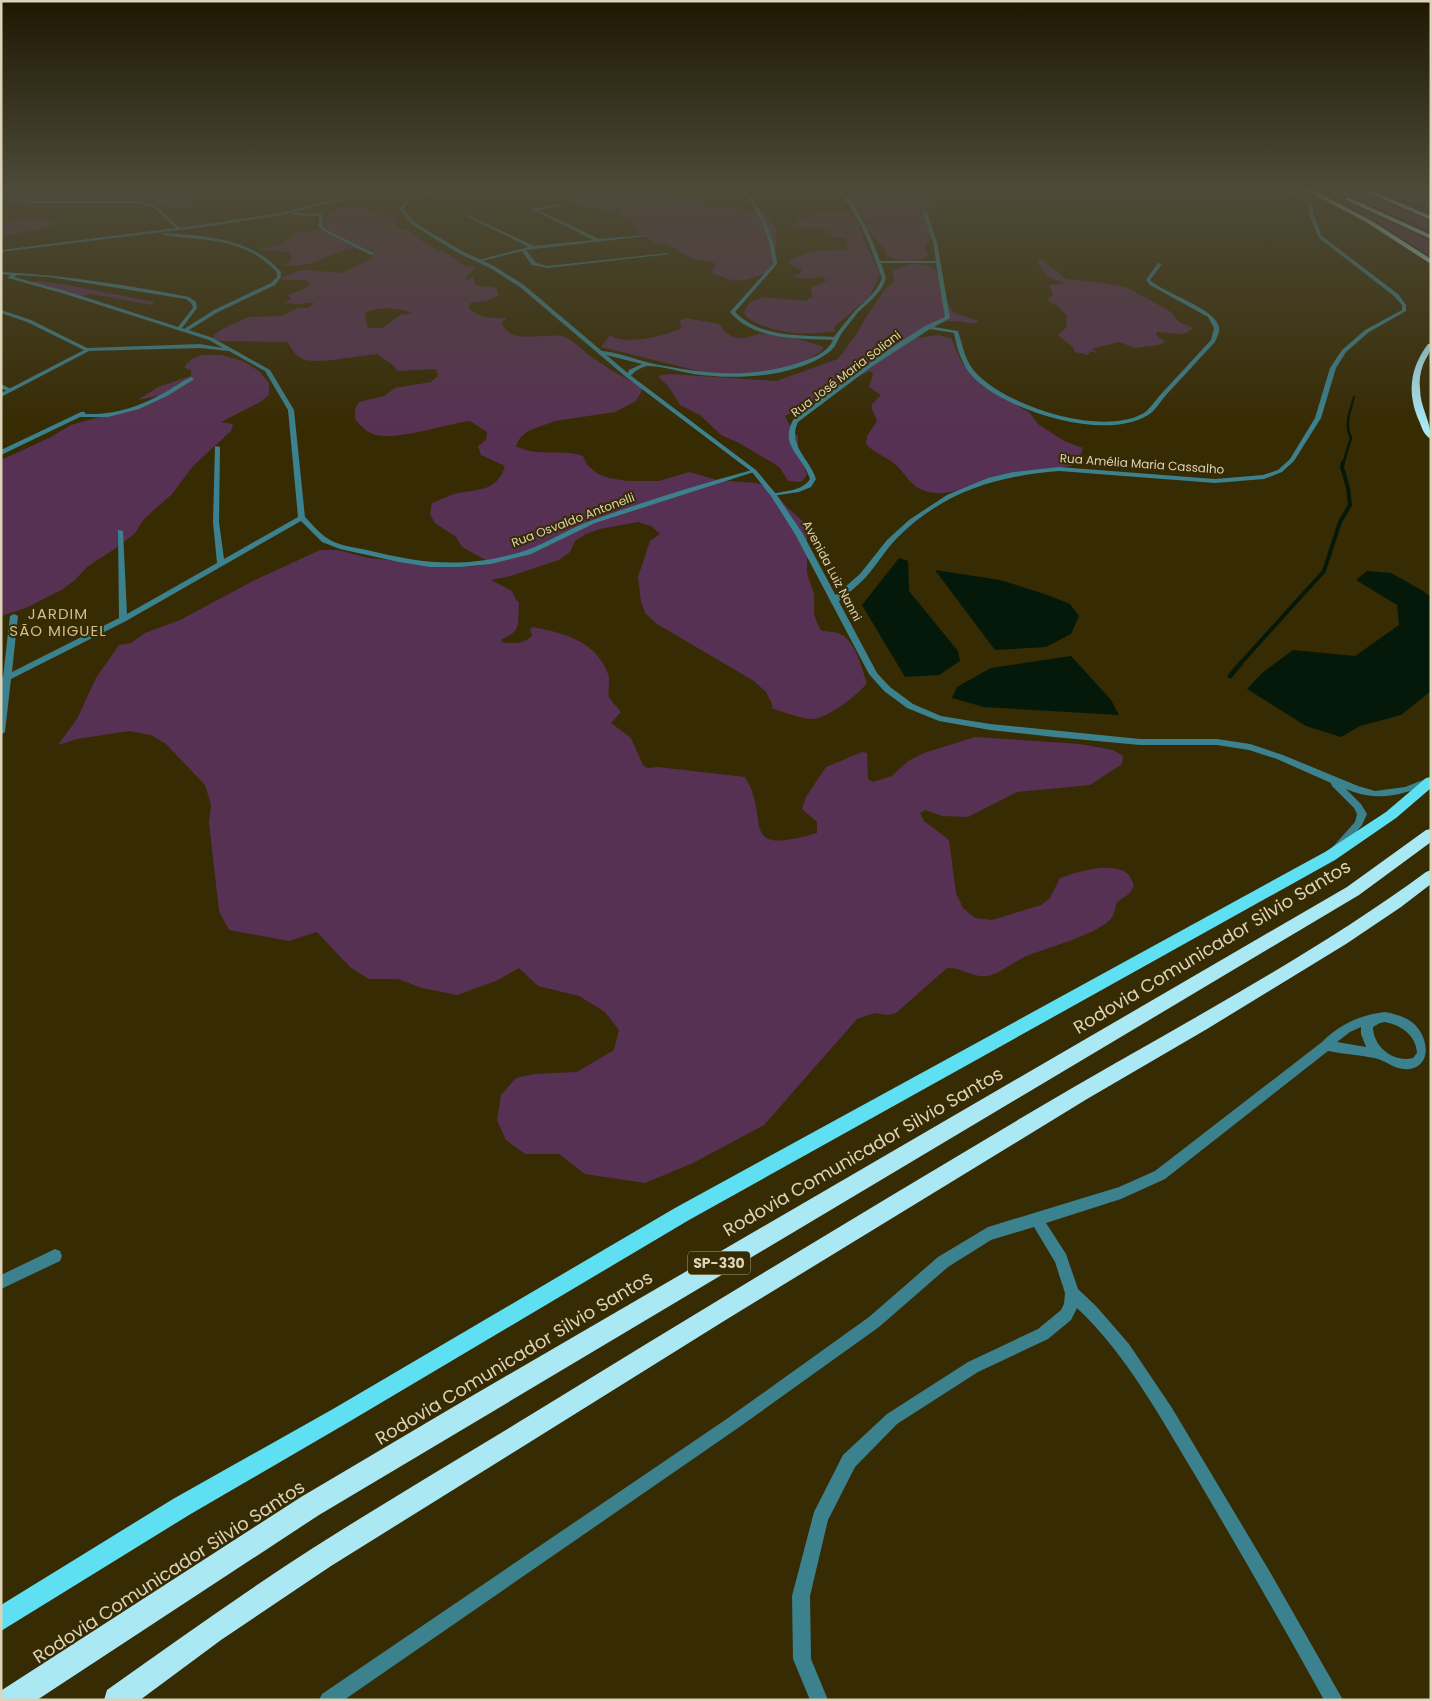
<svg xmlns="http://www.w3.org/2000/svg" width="1432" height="1701" font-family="Poppins,sans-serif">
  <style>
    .green { fill: #573153; fill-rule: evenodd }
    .water { fill: #05190a }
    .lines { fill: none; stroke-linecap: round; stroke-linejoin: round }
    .stream-far2 { stroke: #05190a; stroke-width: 2.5 }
    .stream-far1 { stroke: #05190a; stroke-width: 4 }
    .stream { stroke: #05190a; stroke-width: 5 }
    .minor { fill: #3b818e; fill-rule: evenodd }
    .tertiary { fill: #3b818e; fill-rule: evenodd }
    .trunk { fill: #5edff2; fill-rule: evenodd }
    .motorway { fill: #aae8f4; fill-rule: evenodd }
    .labels { text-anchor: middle; stroke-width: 4; stroke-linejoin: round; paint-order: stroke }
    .far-street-label { font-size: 12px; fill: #dcd3b9; stroke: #372b03 }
    .shield { fill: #372b03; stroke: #aaa182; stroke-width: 1 }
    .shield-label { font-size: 14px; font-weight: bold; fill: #dcd3b9 }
    .far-quarter-label { font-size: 15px; letter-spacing: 1px; fill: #d1be8a; stroke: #372b03 }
    .near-street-label { font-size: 18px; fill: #dcd3b9; stroke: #372b03 }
  </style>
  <rect width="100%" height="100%" fill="#372b03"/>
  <g class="green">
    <path d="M 1,189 L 187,189 L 187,192 L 179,196 C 184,205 198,205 208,204 L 193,209 L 167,207 L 141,201 L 59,203 L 1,202 Z"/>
    <path d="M 529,189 L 614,189 L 610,190 L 612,192 L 641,189 L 666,189 L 667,197 C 671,198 677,201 681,201 C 686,202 688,199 692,199 C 702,200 712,206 722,208 C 737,211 758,208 770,218 C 782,228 775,260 769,272 C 757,276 741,284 728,279 C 723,277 719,275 713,274 L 712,271 L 715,266 L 713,262 L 691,258 L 667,244 L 654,243 C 648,235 635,237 635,223 L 624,218 L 619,213 L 628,208 L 609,212 L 552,198 L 520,197 Z"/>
    <path d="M 832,189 L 940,189 L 941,195 C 924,215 929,215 931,239 L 924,245 L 928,255 C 918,265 899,261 887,256 L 884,248 L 867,230 L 867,222 Z"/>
    <polygon points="1336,189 1357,189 1431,221 1431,232"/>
    <path d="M 1380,189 C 1401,189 1412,190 1431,197 L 1431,209 Z"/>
    <polygon points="1324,193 1431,241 1431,257 1384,226"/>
    <path d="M 359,205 L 373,213 L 396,218 L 398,220 L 394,227 L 413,233 L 424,243 L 455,258 L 463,265 L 476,268 L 467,276 L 465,281 L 473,276 L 476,285 L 496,288 L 499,295 L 487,301 L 470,303 L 469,308 C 479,319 494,318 507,318 L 502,322 C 508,347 549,331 565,337 C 574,341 583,350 590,356 C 608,368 624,379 644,387 L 636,401 L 615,412 L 555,421 L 528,431 L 520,438 L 516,446 C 538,458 560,448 583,456 L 587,465 L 598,474 L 609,478 L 627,481 L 659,481 L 689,472 L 717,480 L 756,483 L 767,486 L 772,489 L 787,507 L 807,525 L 807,573 L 814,594 L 814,614 L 818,625 L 822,631 C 827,631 833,632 838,633 C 856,640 861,667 867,683 C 858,695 828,718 813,719 C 806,720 780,711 771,708 L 773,706 L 766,692 L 754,681 L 657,624 L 645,613 L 641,602 L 638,577 L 650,541 L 660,534 L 651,526 L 638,522 L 600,529 L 586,534 L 575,541 L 570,552 L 559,560 L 511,576 L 491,580 L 512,591 L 516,600 L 519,602 C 517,623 523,631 502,639 L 502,642 C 512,644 524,644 532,636 L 530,629 L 533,627 C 564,633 596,641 608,674 C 611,681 607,690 609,697 C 612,702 618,708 621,712 L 611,723 L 631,738 L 643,765 L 647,768 L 658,767 L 745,777 C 772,820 735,857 817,833 L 817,822 L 802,809 L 806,797 L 826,767 L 862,752 L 867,753 L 868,779 L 873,782 L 892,776 L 908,761 L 924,753 L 975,737 L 1080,744 L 1113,750 L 1123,756 L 1122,764 L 1090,785 L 1017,792 L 968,817 L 942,816 L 925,810 L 920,813 L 924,821 L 949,840 L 956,893 L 963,908 L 975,918 L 992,920 L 1041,905 L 1050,898 L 1060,878 C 1077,872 1114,860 1129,875 C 1131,878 1133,883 1134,886 L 1129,894 L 1117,902 C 1115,907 1115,913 1112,917 C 1102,933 1047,948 1029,955 C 1015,960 1002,973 988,976 C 972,978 962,967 947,968 L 896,1013 L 888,1015 L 875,1013 L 857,1019 L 764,1125 L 693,1163 L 645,1183 L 585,1174 L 559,1154 L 525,1154 L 506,1140 L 497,1120 L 501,1095 L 516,1078 L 534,1074 L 577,1072 L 614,1050 L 619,1030 L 605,1012 L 579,996 L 538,986 L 519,968 L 496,981 L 457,995 L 422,988 L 398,979 L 369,979 L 350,967 L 317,932 L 289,941 L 229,930 L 219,911 L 209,823 L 211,805 L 205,785 L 166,744 L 151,735 L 129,731 L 77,739 L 58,745 L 77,719 L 96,678 L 119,645 L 131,643 L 145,633 L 180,620 L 255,580 L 320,550 L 338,550 L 369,558 L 455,567 L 478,566 L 491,563 L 462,547 L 456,537 L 435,523 L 430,514 L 432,503 C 441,500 449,495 458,493 C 480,489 497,491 505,466 L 481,455 L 478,446 L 486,440 L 487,432 L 470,421 C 446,424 393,442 373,434 C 365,431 360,425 355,419 L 355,410 L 359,402 L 384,396 L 395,388 L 431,382 L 438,376 L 436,369 L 397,371 L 393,365 L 377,354 C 362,355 314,365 303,359 C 296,356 291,349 288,342 L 221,341 L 215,339 L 213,336 L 222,329 L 248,317 L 281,316 L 298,308 L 308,308 L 313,304 L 313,302 L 299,304 L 283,303 L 291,299 L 288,295 L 306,288 L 311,283 L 305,280 L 282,280 L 281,278 L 298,271 L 309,270 L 341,273 L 373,258 L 373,255 C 356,238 330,258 312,263 C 303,266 294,265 285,266 L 282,265 L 287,264 L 292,258 L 290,252 L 255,250 L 285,244 L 285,241 L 293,237 L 293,233 L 328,228 L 324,219 C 332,208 345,205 359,205 ZM 386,308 L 405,310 L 412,314 C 409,314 404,314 400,315 C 387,323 387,332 367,327 L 365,313 L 372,310 Z"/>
    <path d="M 822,213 L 848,214 L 858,221 L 861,233 L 880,274 L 870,296 L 833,328 L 836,331 C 808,335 780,335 755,322 C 750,319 746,318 744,312 L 750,302 L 764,297 L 806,301 L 812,297 L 811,288 L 826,281 L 823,276 L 807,279 L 792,277 L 800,273 L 802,270 L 790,264 L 789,260 L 813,251 L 847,249 L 846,238 L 827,236 L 833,234 L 825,230 L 822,227 L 810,229 L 791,227 L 798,223 L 797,220 Z"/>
    <polygon points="45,218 57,222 43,228 1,237 1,222"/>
    <path d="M 1041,259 L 1066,279 L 1103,283 L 1128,288 L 1171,312 L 1179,322 L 1193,328 C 1182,339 1169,331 1157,332 L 1156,335 L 1165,342 L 1159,345 L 1135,348 L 1119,342 L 1092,349 L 1097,353 L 1090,351 L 1088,355 L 1075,352 L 1073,347 L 1058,335 L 1066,328 L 1067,316 L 1059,307 L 1047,300 L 1053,295 L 1049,285 L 1066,284 L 1048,277 L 1037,262 Z"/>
    <path d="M 911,264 C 943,266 934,266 943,293 C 945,300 951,307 954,313 L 979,321 C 972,326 963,321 955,321 C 943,320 925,328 918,338 L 938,335 L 951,338 L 962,363 L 976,378 L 994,392 L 1030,413 L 1038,424 L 1064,441 L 1083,448 L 1081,454 L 1071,466 C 1049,470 1027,469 1006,474 C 980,481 945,503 918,488 C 910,483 904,473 897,466 C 888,457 875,454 866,444 L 867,436 L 877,421 L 872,409 L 872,404 L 881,395 L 869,387 L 873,375 L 871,371 L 857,377 L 826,397 L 785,416 L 792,430 L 798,436 L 798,450 L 807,475 L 801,482 L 788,481 L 780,468 L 773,463 L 739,443 L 721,435 L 700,415 L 680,405 L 668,386 L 658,376 L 669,374 L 776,381 L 838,359 L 856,335 L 865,319 L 886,288 L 893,283 L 894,279 L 892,270 Z"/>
    <polygon points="39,281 68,285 154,302 152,305 91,294 83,296 31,282"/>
    <path d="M 686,318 L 720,324 C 723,331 729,336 737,338 C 745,340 753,334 760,334 C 781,333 802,340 822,346 L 824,349 L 806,361 L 767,373 L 707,373 L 601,347 L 610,335 C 624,346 666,336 681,328 L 680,320 Z"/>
    <polygon points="202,355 221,355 243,361 259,371 269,383 269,395 260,402 221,422 233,424 231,431 193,466 172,494 144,519 135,533 119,546 87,567 75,580 63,589 26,608 1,616 1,460 51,437 71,425 131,408 156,398 158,396 138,400 158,387 191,376 191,370 185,368 185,366 192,359"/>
  </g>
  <g class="water">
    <polygon points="899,558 908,561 909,591 958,651 960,661 939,675 905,677 862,605"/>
    <polygon points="935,570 1000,580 1045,594 1070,604 1079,616 1071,634 1046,647 995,650"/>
    <polygon points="1367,571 1391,573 1423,591 1431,597 1431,691 1401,715 1360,726 1341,737 1306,726 1247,689 1262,673 1293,650 1355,656 1399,625 1397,605 1356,580"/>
    <polygon points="1071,656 1111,700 1119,715 984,707 952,698 957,687 991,668"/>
  </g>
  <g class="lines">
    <path class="stream-far2" d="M 1343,464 L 1351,438 C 1344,424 1350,412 1354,397"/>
    <polyline class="stream-far1" points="1240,664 1324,571 1340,522 1350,505 1348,488 1342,467 1343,462"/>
    <polyline class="stream" points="1230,676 1241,663"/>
    <g class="minor">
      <polygon points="425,189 431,189 405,195 332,202 287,214 211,226 1,252 1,250 176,228 154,208 139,203 26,203 27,201 139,201 156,206 180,228 280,213 332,200 405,193"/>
      <polygon points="443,189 449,189 424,195 422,194"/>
      <path d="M 742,189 L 746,189 C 763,213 774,235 777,264 L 735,312 C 760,338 801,335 834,337 C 840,329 847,320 854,312 C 864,301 877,293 882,278 C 869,245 862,216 835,189 L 839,189 C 860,208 870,234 880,261 L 936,261 L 933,242 L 923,212 L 926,211 L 937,242 L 950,318 L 934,327 L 958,331 C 963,346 965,363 978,375 C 1010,407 1103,437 1144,413 C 1151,408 1156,399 1162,393 C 1178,376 1194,358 1211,340 L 1214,328 L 1208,317 L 1150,285 L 1146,280 L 1158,263 L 1162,264 L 1150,280 C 1165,294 1215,308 1219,327 C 1220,332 1217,337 1215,342 C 1198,360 1182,378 1166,395 C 1160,402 1155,411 1148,415 C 1105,442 1007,411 974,378 C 962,366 957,349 954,333 L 930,329 L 871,367 L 798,422 C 787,445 810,459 816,479 L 811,487 L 799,492 L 772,496 L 772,494 C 784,491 803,491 810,479 C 803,456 779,446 793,420 L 886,351 L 925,326 L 945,317 L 936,263 L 881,263 L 886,278 C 881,295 866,303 855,316 C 850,323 843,330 839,338 C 836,344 834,349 828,353 C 792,378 736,380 694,374 C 681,372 661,366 649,366 C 642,366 633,372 630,377 L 626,377 L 629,370 L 642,364 L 598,353 L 598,351 C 615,351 634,359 650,363 C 700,374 749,379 798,363 C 810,359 828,353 833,340 C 798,338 754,341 730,312 L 773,264 C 770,235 759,213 742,189 Z"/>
      <path d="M 1281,189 L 1285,189 L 1313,204 L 1313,214 L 1322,236 L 1398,294 L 1406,305 L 1406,311 L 1369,332 L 1346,352 L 1336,368 L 1321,418 L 1294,461 L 1282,472 L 1264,479 L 1215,483 L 1059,471 C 996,476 943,492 897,538 C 885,550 877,565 866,577 C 857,587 846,594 837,603 L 831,603 L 831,599 L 860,574 L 887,540 L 909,520 L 947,495 L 988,478 L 1013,472 L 1059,467 L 1215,479 L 1263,475 L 1278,470 L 1290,459 L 1315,418 L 1330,368 L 1342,350 L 1365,330 L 1402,310 L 1402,305 L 1394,296 L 1319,238 L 1309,214 L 1310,205 Z"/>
      <polygon points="1412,189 1417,189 1431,194 1431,196"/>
      <polygon points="560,204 561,206 538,210 599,239 644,235 646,236 526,250 536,263 548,266 668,253 670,254 548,268 532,265 522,251 478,262 478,260 529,247 466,216 466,214 534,246 593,240 532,209"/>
      <polygon points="294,213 322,214 323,227 327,230 375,254 371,255 325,232 319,227 319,216 293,215"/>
      <path d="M 164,233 C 207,236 251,238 281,272 L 281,277 L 275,285 L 218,312 L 189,330 L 213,338 L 270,370 L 294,410 L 305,517 C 312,524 319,533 327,538 C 338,546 354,547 367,550 C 424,564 466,569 524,551 C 548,543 569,528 593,520 C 645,501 698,485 752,470 L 757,471 L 595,523 L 531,554 L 491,564 L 461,567 L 430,567 L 399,562 L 340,549 L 322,542 L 301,521 L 126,621 L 11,679 L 5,732 L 1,735 L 1,678 L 3,677 L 10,616 L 14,614 L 18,616 L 12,672 L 119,618 L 118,530 L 123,531 L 127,614 L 217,563 L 213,522 L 215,446 L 220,447 L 219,522 L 224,559 L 298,517 L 288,410 L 265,371 L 229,351 L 200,348 L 86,351 L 85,350 L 88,348 L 200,344 L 223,348 L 209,340 L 65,294 L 8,278 L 10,275 L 1,274 L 1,272 C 63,275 127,285 189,297 L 196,302 L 197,308 L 182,328 L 184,329 L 214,310 L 271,283 L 277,277 L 277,272 C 241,236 208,242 163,235 ZM 17,275 L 49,277 L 186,299 L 192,304 L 193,308 L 178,327 L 69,292 L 14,277 Z"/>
      <path d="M 191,377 L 194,379 L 193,380 L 167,396 L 139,409 L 108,417 L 80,417 L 1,455 L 1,450 L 81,412 L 85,412 L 85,414 C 114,415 139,407 164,393 C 173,388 182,381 191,377 Z"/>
      <polygon points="1,384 11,389 12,390 9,392 1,388"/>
      <path d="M 1385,1012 C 1395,1014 1406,1017 1413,1023 C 1429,1037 1432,1065 1410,1069 C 1395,1071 1386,1060 1374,1058 C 1359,1055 1343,1054 1328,1051 L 1165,1179 L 1121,1199 L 1046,1223 L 1066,1254 L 1078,1289 L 1096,1306 L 1129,1344 L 1172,1408 L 1270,1572 L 1343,1700 L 1324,1700 C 1282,1624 1239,1550 1195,1475 C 1160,1417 1127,1355 1077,1308 L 1071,1320 L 1048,1339 L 978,1372 L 897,1424 L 855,1467 L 828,1520 L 810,1596 L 811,1659 L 828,1700 L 810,1700 L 793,1659 L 792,1596 L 814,1512 L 843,1455 L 887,1414 L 968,1362 L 1038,1329 L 1061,1310 L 1064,1304 L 1065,1293 L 1055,1262 L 1034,1227 L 991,1240 L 948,1267 L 879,1327 L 738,1428 L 344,1700 L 319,1700 L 322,1694 L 728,1418 L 869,1317 L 938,1257 L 988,1227 L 1119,1187 L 1155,1171 L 1322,1042 C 1340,1024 1360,1015 1385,1012 ZM 1385,1022 C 1401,1025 1416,1035 1417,1053 L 1413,1058 C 1394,1063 1373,1047 1373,1027 L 1380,1023 ZM 1361,1027 L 1361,1034 L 1366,1047 L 1337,1042 L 1350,1032 Z"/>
      <polygon points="55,1249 60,1251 62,1256 60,1261 1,1289 1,1275"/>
    </g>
    <g class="tertiary">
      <path d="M 412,193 L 415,194 L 403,209 L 415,223 L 462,251 L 494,266 L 524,285 L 630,375 L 756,470 L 776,494 L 803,534 L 877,673 L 890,687 L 913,704 L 941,716 L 990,724 L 1140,739 L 1217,739 L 1250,744 L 1283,755 L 1358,786 L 1375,791 L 1405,787 L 1428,778 L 1431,779 L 1431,783 C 1401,796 1376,802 1346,789 L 1361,804 L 1367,814 L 1362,825 L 1339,853 L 1335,854 L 1330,850 L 1355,822 L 1357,814 L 1354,808 L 1332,786 L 1331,783 L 1277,759 L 1249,750 L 1217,745 L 1140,745 L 1054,737 L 990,730 L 939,721 L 907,708 L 884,691 L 869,674 L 795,534 L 771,496 L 752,472 L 626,377 L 520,287 L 490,268 L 458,253 L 413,225 L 399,209 Z"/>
      <polygon points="1,310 31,320 91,350 1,397 1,393 84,350 27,322 1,313"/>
    </g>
    <polygon class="trunk" points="1431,777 1431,788 1396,818 1335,860 689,1220 347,1423 189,1515 1,1631 1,1605 173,1499 333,1409 675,1208 1325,852 1386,812 1426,778"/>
    <g class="motorway">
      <polygon points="1304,189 1311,189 1370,220 1431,259 1431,264 1366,222"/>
      <polygon points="1360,189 1367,189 1431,216 1431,220"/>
      <polygon points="1346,198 1350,198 1431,235 1431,239 1346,200"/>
      <path d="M 1428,344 L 1431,344 C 1431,353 1426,357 1423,365 C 1420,373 1419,381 1420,389 C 1420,407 1431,421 1431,439 C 1425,436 1422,429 1420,423 C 1407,395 1409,369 1428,344 Z"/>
      <polygon points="1431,829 1431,842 1359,895 319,1515 37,1700 1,1700 2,1690 301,1497 465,1400 1347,887 1426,830"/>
      <path d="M 1431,870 L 1431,884 L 1401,907 L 1346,944 L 1207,1029 L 1087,1099 L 724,1321 L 331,1566 L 221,1640 L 140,1700 L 104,1700 L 107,1690 C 175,1642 243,1593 313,1548 C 385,1502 459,1459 532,1414 C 698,1312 865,1211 1033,1111 C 1164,1033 1302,963 1426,872 Z"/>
    </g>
  </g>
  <linearGradient id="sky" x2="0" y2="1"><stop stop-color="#1e1802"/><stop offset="0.44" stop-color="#4d4a39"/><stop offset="1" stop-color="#4d4a39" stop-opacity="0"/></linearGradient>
  <rect width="1432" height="427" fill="url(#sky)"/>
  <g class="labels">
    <g class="far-street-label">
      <text transform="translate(846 374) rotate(-37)" y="4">Rua José Maria Soliani</text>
      <text transform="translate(1142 464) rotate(4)" y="4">Rua Amélia Maria Cassalho</text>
      <text transform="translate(573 520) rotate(-21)" y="4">Rua Osvaldo Antonelli</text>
      <text transform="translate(832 571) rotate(62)" y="4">Avenida Luiz Nanni</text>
    </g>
    <rect class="shield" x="688" y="1251.5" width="62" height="23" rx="4"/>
    <g class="shield-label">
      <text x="719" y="1268">SP-330</text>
    </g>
    <g class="far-quarter-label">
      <text x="58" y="619">JARDIM<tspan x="58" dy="17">SÃO MIGUEL</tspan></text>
    </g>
    <g class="near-street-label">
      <text transform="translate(1212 947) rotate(-31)" y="6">Rodovia Comunicador Silvio Santos</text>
      <text transform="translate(863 1152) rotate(-30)" y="6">Rodovia Comunicador Silvio Santos</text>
      <text transform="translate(514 1358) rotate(-31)" y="6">Rodovia Comunicador Silvio Santos</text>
      <text transform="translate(169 1572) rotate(-33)" y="6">Rodovia Comunicador Silvio Santos</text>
    </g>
  </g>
  <rect width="1432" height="1701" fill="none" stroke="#dcd3b9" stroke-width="5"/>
</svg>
